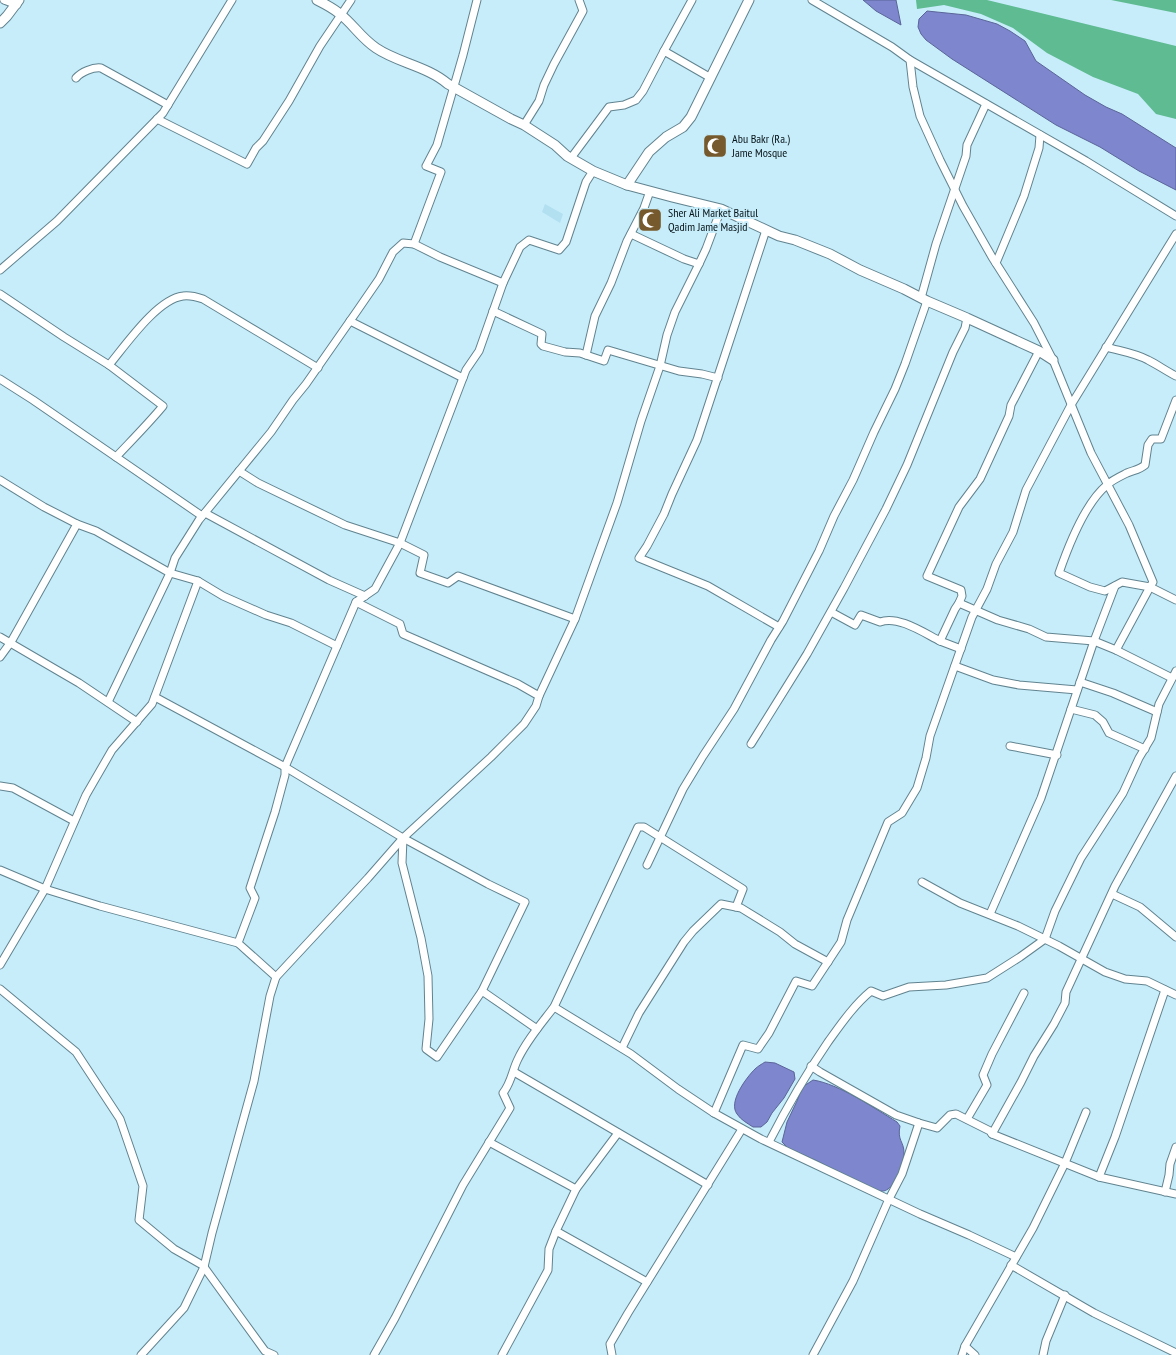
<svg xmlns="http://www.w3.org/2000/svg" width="1176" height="1355" font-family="'PT Sans Narrow',sans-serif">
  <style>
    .built { fill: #b2e0f0 }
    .forest { fill: #5ebb92 }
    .water { fill: #7e86ce; stroke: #5a6498 }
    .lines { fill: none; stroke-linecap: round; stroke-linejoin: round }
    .minor-casing { stroke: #61838f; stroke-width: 9 }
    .tertiary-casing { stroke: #61838f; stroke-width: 11 }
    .minor { stroke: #fff; stroke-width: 7 }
    .tertiary { stroke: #fff; stroke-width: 9 }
    .labels { text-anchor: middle; stroke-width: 4; stroke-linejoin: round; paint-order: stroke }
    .poi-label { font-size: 12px; fill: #071419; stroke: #c7edfa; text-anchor: start }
  </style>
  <rect width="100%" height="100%" fill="#c7edfa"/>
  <polygon class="built" points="545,204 563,214 560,223 542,212"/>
  <g class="forest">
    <polygon points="916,0 987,0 1176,46 1176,119 1156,114 1138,94 1093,77 1047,53 1013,28 981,14 944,5 917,9"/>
    <polygon points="1111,0 1176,0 1176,13"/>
  </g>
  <g class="water">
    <polygon points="863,0 896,0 901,25 876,11"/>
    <polygon points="927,11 966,15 997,24 1010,31 1025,41 1036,61 1085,95 1106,107 1122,114 1176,148 1176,190 1139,171 1100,147 1056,125 952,59 926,40 921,34 918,27 919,19"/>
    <path d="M 765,1062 L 775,1063 L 794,1072 L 795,1079 L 784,1098 L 772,1113 L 767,1122 L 761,1127 L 753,1127 C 747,1123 741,1120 737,1114 C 728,1102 746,1078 755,1069 C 758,1066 762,1064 765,1062 Z"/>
    <path d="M 813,1080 C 839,1084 874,1108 897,1122 L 900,1126 C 897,1141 904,1141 904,1153 C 905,1161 895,1185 888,1189 C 884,1192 881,1191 876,1191 L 815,1160 L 788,1148 L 782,1142 L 787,1122 L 797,1101 L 800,1093 L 804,1086 Z"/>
  </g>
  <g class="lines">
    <defs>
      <g id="minor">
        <polyline points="4,0 17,5"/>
        <polyline points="812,0 892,47 910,60 913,87 920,116 940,160 963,206 992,257 1034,323 1053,360 1091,453 1129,525 1153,582 1150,587 1176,600"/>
        <polyline points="664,51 692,0"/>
        <polyline points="910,60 1086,161 1176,216"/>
        <path d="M 76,78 C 81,72 93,67 101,68 L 168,105"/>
        <polyline points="157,119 247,164 256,148 263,141 289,101 320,46 351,0"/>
        <polyline points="524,125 539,101 544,85 554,64 583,11 579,0"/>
        <polyline points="571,158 609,107 624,105 636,100 643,91 664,51 711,78"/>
        <polyline points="766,230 697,440 672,494 664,514 647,546 639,558 708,586 779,627"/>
        <polyline points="631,234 684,259 699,264 706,249 721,209"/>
        <polyline points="414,244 441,172 426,166 437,145 463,55 477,0"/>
        <polyline points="996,263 1024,196 1039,148 1040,135"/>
        <polyline points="0,270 57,221 163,113 232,0"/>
        <path d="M 0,294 L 64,337 L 109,365 L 163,406 C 148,424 132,440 116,457"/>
        <polyline points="921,298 936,244 966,156 967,145 986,104"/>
        <polyline points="493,311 542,334 541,344 543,346 565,352 580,353 604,361 608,350 679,371 702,374 718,378"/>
        <polyline points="350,321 463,378"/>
        <path d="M 1106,347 C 1120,351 1135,353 1148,360 C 1158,365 1166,371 1176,376"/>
        <polyline points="586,355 595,316 611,283 627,241 644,208 650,191"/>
        <path d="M 109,365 C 125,346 157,299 183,296 C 190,295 197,297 203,299 L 318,368"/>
        <polyline points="0,379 33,400 202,516"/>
        <polyline points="239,471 258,483 345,525 400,543 424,555 420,573 448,583 458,576 575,619 617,503 641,421 660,366 667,335 675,312 699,264"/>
        <polyline points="0,480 44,507 77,524 96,531 170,573 198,581 223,596 266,615 291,623 337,646"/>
        <polyline points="205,513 329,580 365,596"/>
        <polyline points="959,603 998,620 1029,629 1046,637 1094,641 1116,650 1172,678"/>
        <path d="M 831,612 L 855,625 L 861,615 L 880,622 C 898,615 924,633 940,641"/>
        <polyline points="0,637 79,683 137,722"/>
        <polyline points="961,649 940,641 955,609 959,603 962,596 961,590 927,576 959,507 980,479 1009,416 1011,405 1039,351"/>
        <path d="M 1116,650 L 1150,587 L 1122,582 L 1105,591 L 1090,587 L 1059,573 C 1068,547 1085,503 1107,485 C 1112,480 1121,476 1127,473 C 1134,470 1139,470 1145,465 L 1148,445 L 1152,439 L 1161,439 L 1176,400"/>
        <polyline points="0,657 11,642 77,524"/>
        <polyline points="955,666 993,680 1019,685 1077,690"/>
        <polyline points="1080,682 1113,693 1157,712"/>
        <polyline points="539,696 575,619"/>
        <polyline points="155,697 285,767 403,838 488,884 525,902 482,991"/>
        <polyline points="108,702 170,573 175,558 199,520 271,432 293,400 306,384 357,311 379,279 393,252 403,243 414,244 440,257 503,283"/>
        <polyline points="1071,709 1095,715 1103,722 1109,733 1145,749"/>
        <polyline points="751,744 807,654 844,588 886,509 907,465 953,352 965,328 967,318"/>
        <polyline points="1010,746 1057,755"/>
        <polyline points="0,786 13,788 74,821"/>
        <polyline points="403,838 402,863 421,938 428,976 429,1019 426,1049 437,1057 482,991 537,1029"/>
        <polyline points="647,865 683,789 703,756 734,709 771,640 783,621 819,551 834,516 853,480 874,432 895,389 905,364 927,301"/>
        <polyline points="0,870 45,889 100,906 238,943"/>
        <polyline points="922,882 960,903 1018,926 1059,946 1105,972 1125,979 1147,981 1176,995"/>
        <polyline points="1112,894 1140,907 1176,937"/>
        <polyline points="990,914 1041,798 1094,641 1115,586"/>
        <polyline points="0,965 45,889 86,795 112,750 152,704 198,581"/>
        <polyline points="276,977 368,878 403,838 491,757 524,724 536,706 539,696 518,684 403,634 400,624 356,602"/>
        <polyline points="0,989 76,1052 120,1119 143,1186 139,1220 174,1249 204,1266"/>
        <polyline points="554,1007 631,1054 678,1089 714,1113 761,1139 920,1214 969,1235 1016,1257"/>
        <polyline points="622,1048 639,1013 684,942 693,931 721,904 741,908 780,932 795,944 828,962"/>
        <polyline points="811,1066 820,1072 896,1115 919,1123 937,1128 950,1115 956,1114 990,1131 992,1134 1099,1177 1176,1194"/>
        <polyline points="514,1072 708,1185"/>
        <polyline points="714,1113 743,1045 758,1049 769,1033 796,981 812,986 841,942 847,920 888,822 902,813 917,788 926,758 930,736 972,617 987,589 996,564 1013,532 1026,490 1071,405 1176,234"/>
        <polyline points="967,1119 987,1085 983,1075 992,1054 1024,993"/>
        <polyline points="992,1134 1021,1082 1034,1056 1054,1024 1065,1003 1066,992 1115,886 1176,776"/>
        <polyline points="489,1142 576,1189 556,1231 647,1282"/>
        <path d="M 769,1142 C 787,1107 806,1074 828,1042 C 841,1024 854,1005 871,991 L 883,996 L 909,987 L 946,985 L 987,978 L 1020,957 L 1045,939 L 1055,911 L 1081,858 L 1123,793 L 1139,758 L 1151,738 L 1159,704 L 1176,671"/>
        <polyline points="1099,1177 1115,1137 1165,990"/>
        <polyline points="576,1189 618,1133"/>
        <polyline points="1165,1192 1169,1175 1170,1164 1176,1147"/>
        <polyline points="1011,1265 1094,1313 1176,1353"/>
        <polyline points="204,1267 265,1351 274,1355"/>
        <polyline points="965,1346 975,1355"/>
        <polyline points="141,1355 184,1308 204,1267 212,1233 254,1081 270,996 276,977 238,943 255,898 250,888 275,812 285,775 285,767 356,602 375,589 400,543 466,370 479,351 503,283 520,247 529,240 559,250 566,242 586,182 593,171"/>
        <path d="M 374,1355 L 395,1318 L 463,1185 L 510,1108 L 503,1093 C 511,1083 512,1072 517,1061 C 526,1041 541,1024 554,1007 L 638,827 L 644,827 L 743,889 L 736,907"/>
        <polyline points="502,1355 548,1270 549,1249 556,1231"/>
        <polyline points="612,1355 610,1344 628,1313 742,1129"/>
        <polyline points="813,1355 853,1281 889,1199 902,1174 919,1123"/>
        <polyline points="962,1355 965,1346 1033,1228 1065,1163 1086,1112"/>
        <polyline points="1043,1355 1046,1341 1065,1295"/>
      </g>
      <g id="tertiary">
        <path d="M 317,0 C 325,4 333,8 340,14 C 353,24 361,38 376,48 C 398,63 427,66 448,84 L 511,119 L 524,125 L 555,145 L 567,156 L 593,171 L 627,185 L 672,197 L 721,209 L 779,236 L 795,240 L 830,254 L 860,270 L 904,289 L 927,301 L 967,318 L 1039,351 L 1053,360"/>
        <polyline points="0,23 7,16 19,0"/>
        <polyline points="627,185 649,152 666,137 683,127 691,117 749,0"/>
      </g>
    </defs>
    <use href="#minor" class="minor-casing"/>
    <use href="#tertiary" class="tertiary-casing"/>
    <use href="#minor" class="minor"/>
    <use href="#tertiary" class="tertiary"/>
  </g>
  <defs>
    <symbol id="mosque-square" viewBox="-11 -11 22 22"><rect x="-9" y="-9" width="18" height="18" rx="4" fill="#765a2d" stroke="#c7edfa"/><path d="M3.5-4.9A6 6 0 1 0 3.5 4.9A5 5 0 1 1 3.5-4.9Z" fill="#fff"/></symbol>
  </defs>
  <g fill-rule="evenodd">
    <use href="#mosque-square" x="701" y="132" width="28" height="28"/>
    <use href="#mosque-square" x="636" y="206" width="28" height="28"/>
  </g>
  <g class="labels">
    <g class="poi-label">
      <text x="732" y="143">Abu Bakr (Ra.)<tspan x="732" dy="14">Jame Mosque</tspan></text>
      <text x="668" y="217">Sher Ali Market Baitul<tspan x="668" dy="14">Qadim Jame Masjid</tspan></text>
    </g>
  </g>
</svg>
